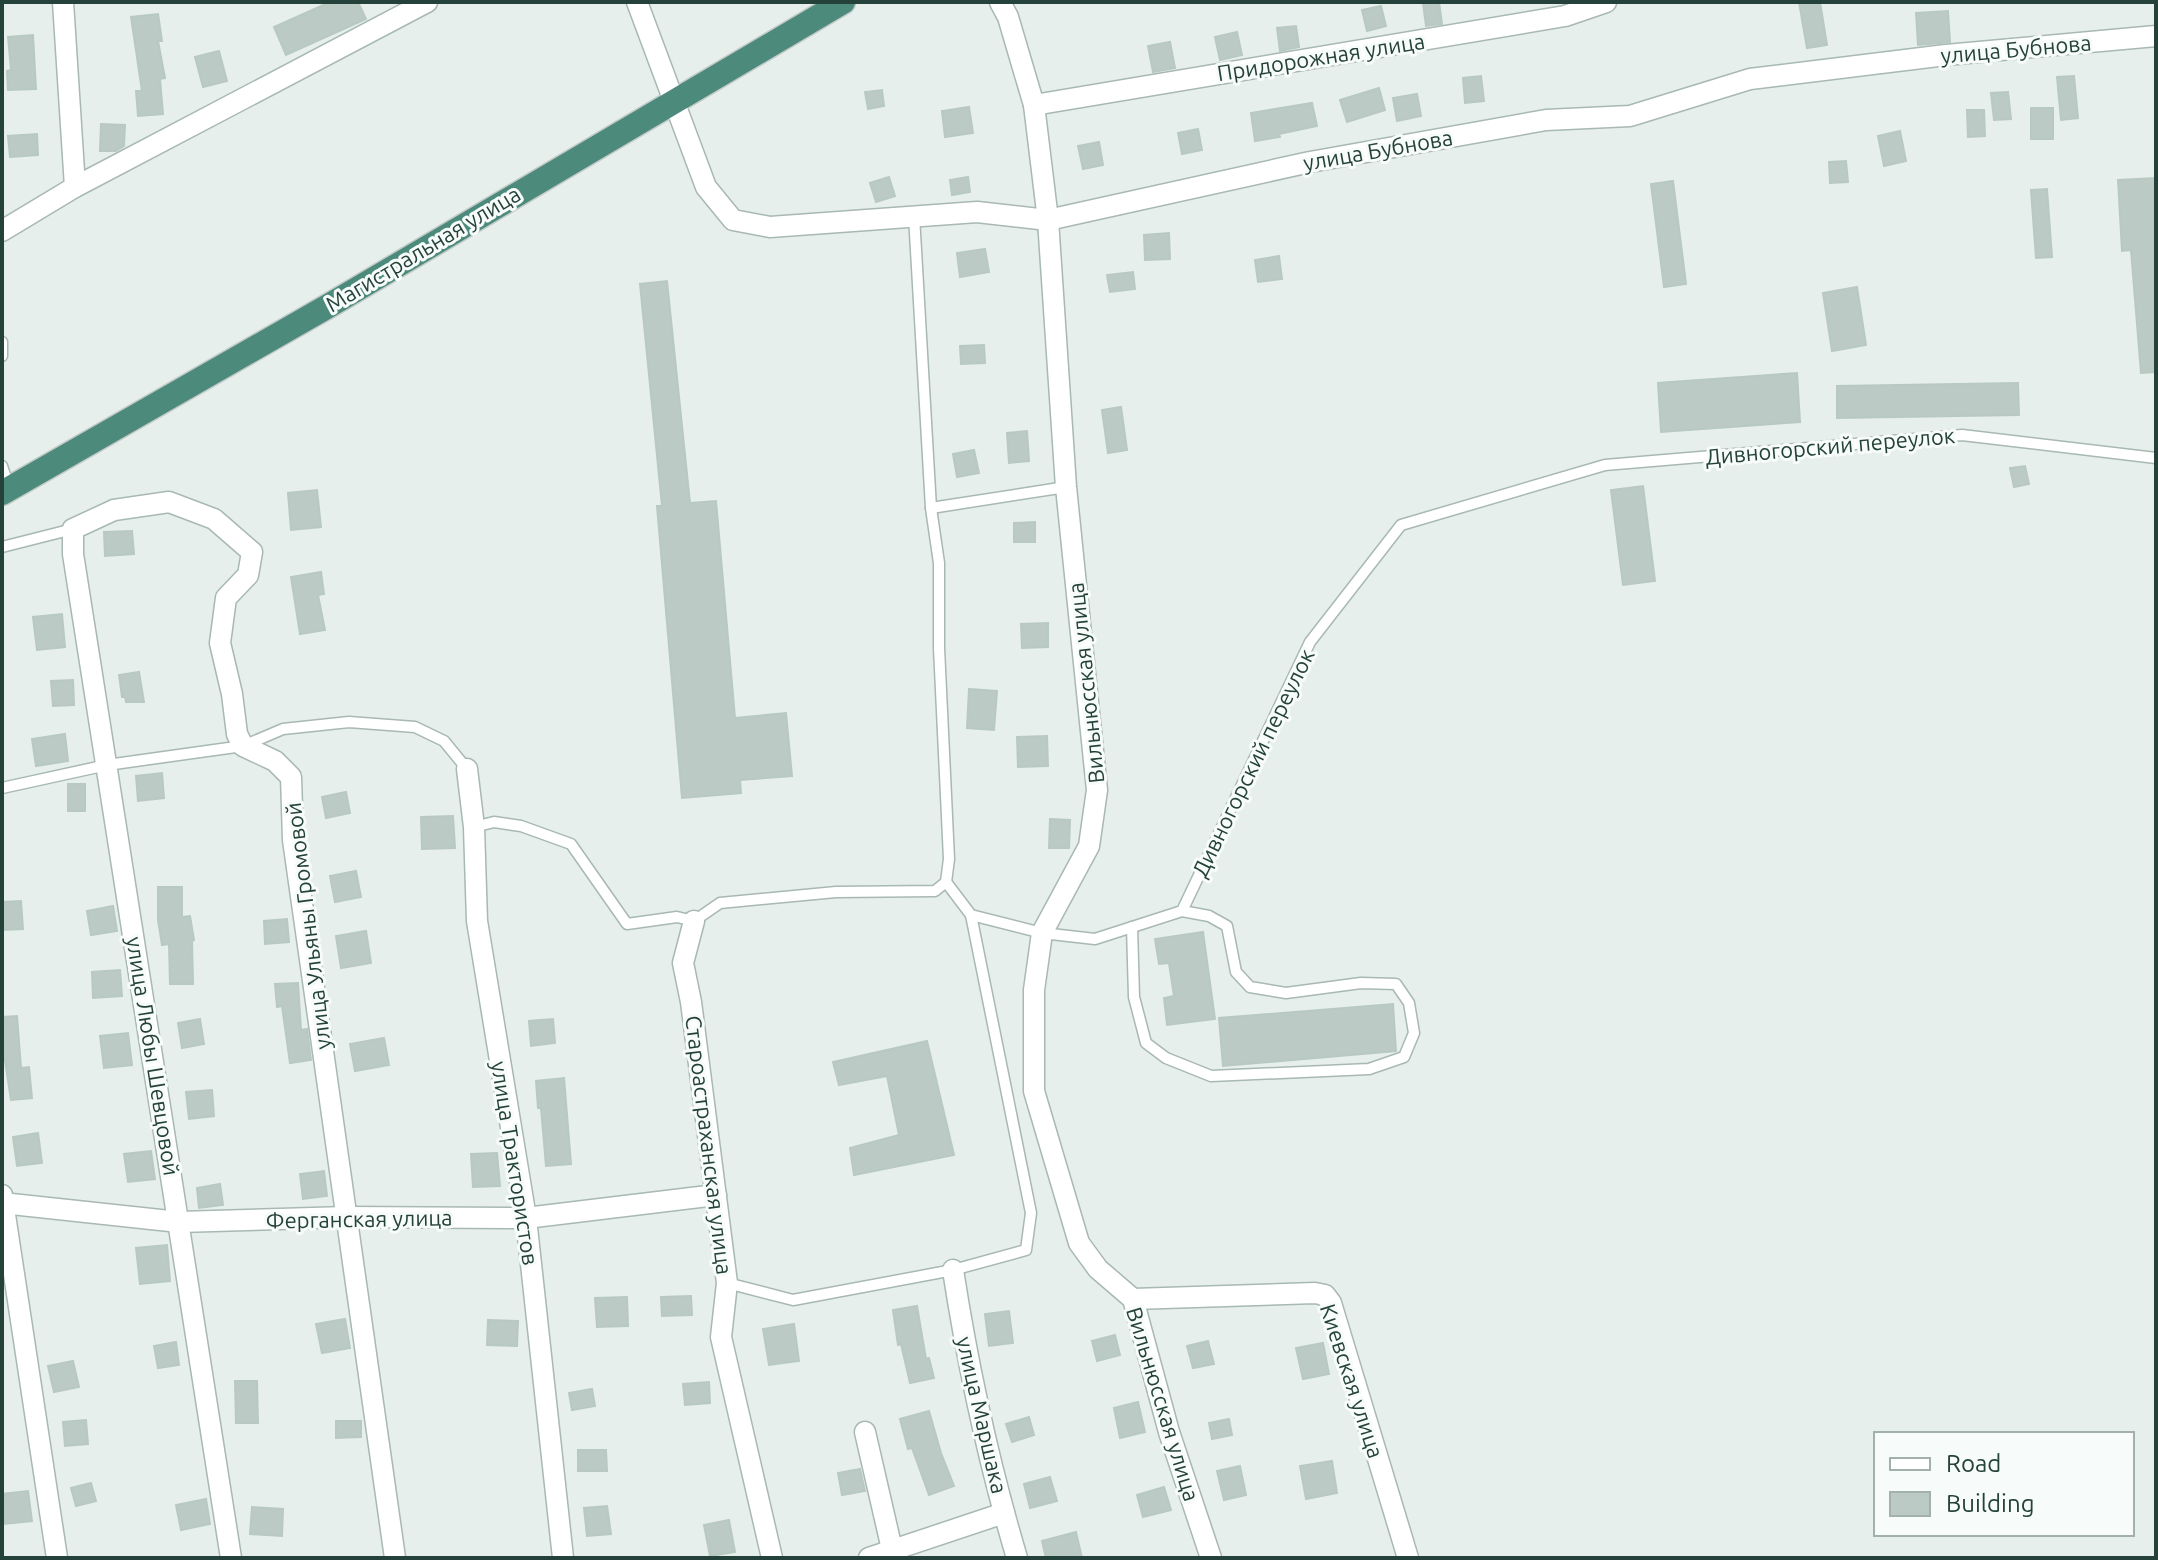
<svg xmlns="http://www.w3.org/2000/svg" width="2158" height="1560" font-family="Ubuntu,sans-serif">
  <style>
    .building { fill: #bbcac4; stroke: #b8c9c2; stroke-width: 2 }
    .lines { fill: none; stroke-linecap: round; stroke-linejoin: round }
    .service-casing { stroke: #a8b8b2; stroke-width: 13 }
    .minor-casing { stroke: #a8b8b2; stroke-width: 23 }
    .trunk-casing { stroke: #c2cac8; stroke-width: 27 }
    .service { stroke: #fff; stroke-width: 10 }
    .minor { stroke: #fff; stroke-width: 20 }
    .trunk { stroke: #4c8a7c; stroke-width: 24 }
    .labels { text-anchor: middle; stroke-width: 6; stroke-linejoin: round; paint-order: stroke }
    .street-label { font-size: 22px; fill: #24423a; stroke: #f7fbf9 }
  </style>
  <rect width="100%" height="100%" fill="#e6efeb"/>
  <g class="building">
    <polygon points="330,2 358,2 366,19 286,55 274,27"/>
    <polygon points="1439,2 1442,24 1426,26 1423,3"/>
    <polygon points="1799,2 1820,2 1827,45 1807,48"/>
    <polygon points="1381,6 1386,26 1367,31 1362,10"/>
    <polygon points="1948,11 1950,42 1918,45 1916,13"/>
    <polygon points="158,14 162,41 158,41 165,78 160,79 163,114 138,116 136,91 142,91 131,17"/>
    <polygon points="1296,26 1299,47 1280,51 1277,28"/>
    <polygon points="1237,32 1242,55 1220,60 1215,37"/>
    <polygon points="33,35 36,89 8,90 7,71 11,70 8,37"/>
    <polygon points="1170,42 1175,68 1153,72 1148,46"/>
    <polygon points="219,51 227,81 203,87 195,57"/>
    <polygon points="1481,76 1484,101 1465,103 1463,78"/>
    <polygon points="2074,76 2078,118 2061,120 2057,77"/>
    <polygon points="1379,88 1385,110 1347,122 1340,100"/>
    <polygon points="882,90 884,106 868,109 865,92"/>
    <polygon points="2008,92 2011,119 1994,120 1991,93"/>
    <polygon points="1417,94 1421,116 1397,121 1393,98"/>
    <polygon points="1312,103 1317,126 1279,134 1280,137 1255,141 1251,113"/>
    <polygon points="969,107 973,133 945,137 942,111"/>
    <rect x="2031" y="108" width="22" height="31"/>
    <polygon points="1967,110 1984,110 1985,136 1968,137"/>
    <polygon points="101,124 125,125 124,146 116,151 100,151"/>
    <polygon points="1198,129 1202,150 1182,154 1178,133"/>
    <polygon points="1900,131 1906,161 1884,166 1878,136"/>
    <polygon points="37,134 38,155 10,157 8,136"/>
    <polygon points="1099,142 1103,165 1083,169 1078,146"/>
    <polygon points="1846,161 1848,182 1830,183 1829,162"/>
    <polygon points="889,177 895,196 876,202 870,183"/>
    <polygon points="968,177 970,192 952,195 950,180"/>
    <polygon points="2156,178 2156,372 2141,373 2131,250 2122,251 2118,180"/>
    <polygon points="1673,181 1686,284 1664,287 1651,184"/>
    <polygon points="2047,189 2052,257 2036,258 2031,190"/>
    <polygon points="1169,233 1170,259 1145,260 1144,235"/>
    <polygon points="985,249 989,272 960,277 957,253"/>
    <polygon points="1279,256 1282,279 1258,282 1255,260"/>
    <polygon points="1133,272 1135,289 1110,292 1107,275"/>
    <polygon points="667,281 690,503 716,501 735,718 786,713 792,776 740,780 741,793 682,798 657,506 662,506 640,284"/>
    <polygon points="1857,287 1866,345 1832,351 1823,293"/>
    <polygon points="984,345 985,363 961,364 960,346"/>
    <polygon points="1797,373 1800,422 1661,432 1658,383"/>
    <polygon points="2018,383 2019,415 1837,418 1837,386"/>
    <polygon points="1121,407 1127,450 1108,453 1102,410"/>
    <polygon points="1027,431 1029,461 1009,463 1007,433"/>
    <polygon points="974,450 979,473 957,477 953,454"/>
    <polygon points="2025,466 2029,484 2014,487 2010,468"/>
    <polygon points="1643,486 1655,581 1623,585 1611,490"/>
    <polygon points="317,490 321,527 291,530 288,493"/>
    <polygon points="1035,522 1035,542 1014,542 1014,523"/>
    <polygon points="132,531 134,554 105,556 104,532"/>
    <polygon points="321,572 324,594 318,595 325,630 300,634 291,577"/>
    <polygon points="62,614 65,647 37,650 33,617"/>
    <polygon points="1048,623 1048,647 1022,648 1021,624"/>
    <polygon points="139,672 144,702 126,702 125,697 122,697 119,675"/>
    <polygon points="73,680 74,705 53,706 51,681"/>
    <polygon points="969,689 997,691 994,730 967,728"/>
    <polygon points="65,734 68,761 36,766 32,739"/>
    <polygon points="1047,736 1048,766 1018,767 1017,737"/>
    <polygon points="162,773 164,798 138,801 136,776"/>
    <rect x="68" y="784" width="17" height="27"/>
    <polygon points="346,792 350,813 326,818 322,797"/>
    <polygon points="453,816 455,848 422,849 421,817"/>
    <polygon points="1050,819 1070,820 1069,848 1049,848"/>
    <polygon points="356,871 361,897 335,902 330,876"/>
    <polygon points="158,887 182,887 182,917 190,916 194,940 192,941 193,984 170,984 169,944 162,945 158,920"/>
    <polygon points="21,901 23,929 2,930 2,902"/>
    <polygon points="113,906 117,931 91,935 87,911"/>
    <polygon points="287,919 289,942 265,944 264,921"/>
    <polygon points="366,931 371,963 341,968 336,936"/>
    <polygon points="1203,932 1215,1019 1167,1025 1164,998 1174,996 1169,963 1159,964 1155,939"/>
    <polygon points="120,970 122,996 93,998 92,972"/>
    <polygon points="298,983 301,1030 307,1029 311,1060 290,1063 282,1006 277,1007 275,984"/>
    <polygon points="1393,1004 1396,1051 1223,1066 1219,1018"/>
    <polygon points="17,1016 21,1068 29,1067 32,1098 11,1100 2,1041 2,1017"/>
    <polygon points="200,1019 204,1044 182,1048 178,1023"/>
    <polygon points="553,1019 555,1043 531,1046 529,1021"/>
    <polygon points="128,1033 132,1065 104,1068 100,1036"/>
    <polygon points="384,1038 389,1065 355,1071 350,1044"/>
    <polygon points="927,1041 954,1155 854,1175 850,1148 899,1135 887,1076 839,1085 833,1062"/>
    <polygon points="564,1078 571,1164 546,1166 541,1108 538,1108 536,1081"/>
    <polygon points="212,1090 214,1116 189,1119 186,1092"/>
    <polygon points="38,1133 42,1163 17,1166 13,1137"/>
    <polygon points="151,1151 155,1179 128,1182 124,1154"/>
    <polygon points="497,1153 500,1186 473,1187 471,1154"/>
    <polygon points="324,1171 327,1196 303,1199 300,1174"/>
    <polygon points="220,1184 223,1205 199,1208 197,1188"/>
    <polygon points="167,1245 170,1281 140,1284 136,1248"/>
    <polygon points="691,1296 692,1315 662,1316 661,1297"/>
    <polygon points="627,1297 628,1326 597,1327 595,1298"/>
    <polygon points="917,1306 926,1359 929,1358 934,1378 910,1383 901,1344 898,1345 893,1310"/>
    <polygon points="1009,1311 1013,1343 989,1346 985,1314"/>
    <polygon points="345,1319 350,1348 322,1353 316,1324"/>
    <polygon points="488,1320 518,1321 517,1346 487,1345"/>
    <polygon points="794,1324 799,1361 769,1365 763,1329"/>
    <polygon points="1115,1335 1120,1355 1097,1361 1092,1341"/>
    <polygon points="1208,1341 1214,1364 1193,1368 1187,1346"/>
    <polygon points="176,1342 179,1365 158,1368 154,1346"/>
    <polygon points="1323,1343 1329,1374 1303,1379 1296,1348"/>
    <polygon points="73,1361 79,1387 54,1392 48,1366"/>
    <polygon points="235,1381 257,1381 258,1423 236,1423"/>
    <polygon points="709,1382 710,1403 685,1405 683,1384"/>
    <polygon points="592,1389 595,1406 572,1410 569,1393"/>
    <polygon points="1138,1402 1145,1432 1120,1438 1114,1408"/>
    <polygon points="929,1411 941,1453 954,1486 929,1495 912,1448 908,1449 900,1419"/>
    <polygon points="1029,1417 1034,1435 1012,1442 1006,1424"/>
    <polygon points="1229,1419 1232,1435 1212,1439 1209,1423"/>
    <polygon points="86,1420 88,1444 65,1446 63,1422"/>
    <polygon points="336,1421 361,1421 361,1437 336,1438"/>
    <polygon points="578,1450 606,1450 607,1471 578,1471"/>
    <polygon points="1332,1461 1337,1493 1306,1499 1300,1466"/>
    <polygon points="1240,1466 1246,1495 1224,1500 1217,1471"/>
    <polygon points="860,1469 865,1491 842,1495 838,1473"/>
    <polygon points="1050,1477 1057,1501 1030,1508 1024,1484"/>
    <polygon points="91,1483 96,1501 76,1506 71,1488"/>
    <polygon points="1164,1487 1171,1510 1143,1517 1137,1495"/>
    <polygon points="28,1491 32,1521 4,1524 2,1494"/>
    <polygon points="206,1499 210,1524 181,1530 176,1505"/>
    <polygon points="607,1506 611,1534 587,1536 584,1508"/>
    <polygon points="252,1507 283,1509 282,1536 250,1534"/>
    <polygon points="729,1520 735,1552 710,1556 704,1525"/>
    <polygon points="1076,1532 1082,1558 1046,1558 1042,1541"/>
  </g>
  <g class="lines">
    <defs>
      <g id="service">
        <polyline points="914,216 931,508 939,563 939,648 949,859 946,882"/>
        <polyline points="2,342 2,356"/>
        <polyline points="2,466 9,487"/>
        <polyline points="931,508 1066,487"/>
        <polyline points="2,547 73,529"/>
        <polyline points="2,788 107,765 243,746 283,729 349,722 415,727 444,741 467,769"/>
        <polyline points="474,827 494,822 521,826 571,844 627,924 677,917 694,921 720,903 836,892 935,891 946,882 971,915 1042,933 1095,939 1182,911 1310,642 1401,525 1605,465 1962,435 2156,458"/>
        <polyline points="1132,927 1134,997 1146,1043 1166,1058 1211,1076 1369,1069 1404,1057 1414,1033 1409,1003 1396,984 1361,983 1286,993 1250,987 1236,972 1227,926 1209,916 1182,911"/>
        <polyline points="727,1283 793,1300 953,1270 1026,1250 1031,1213 971,915"/>
      </g>
      <g id="minor">
        <polyline points="63,2 75,187"/>
        <polyline points="637,2 706,187 733,220 770,227 977,212 1048,220 1310,162 1546,120 1630,116 1750,79 1946,55 2156,36"/>
        <polyline points="1000,2 1008,17 1034,105 1048,220 1066,487 1097,790 1089,846 1042,933 1034,990 1034,1091 1079,1243 1098,1269 1133,1299 1169,1432 1211,1558"/>
        <polyline points="1034,105 1565,16 1606,2"/>
        <polyline points="2,231 75,187 427,2"/>
        <polyline points="467,769 474,827 477,921 526,1218 563,1558"/>
        <polyline points="694,921 683,963 691,1002 727,1283 721,1337 772,1558"/>
        <polyline points="2,1195 57,1558"/>
        <polyline points="2,1203 179,1222 346,1217 526,1218 716,1195"/>
        <path d="M 953,1270 C 968,1367 989,1464 1017,1558"/>
        <polyline points="1133,1299 1315,1293 1325,1295 1331,1303 1408,1558"/>
        <polyline points="865,1432 894,1558"/>
        <polyline points="231,1558 73,554 73,529 114,510 169,502 214,519 252,552 248,575 226,598 220,643 232,694 237,734 243,746 275,761 291,777 293,840 395,1558"/>
        <polyline points="869,1558 1004,1513"/>
      </g>
      <polyline id="trunk" points="2,493 330,305 843,2"/>
    </defs>
    <use href="#service" class="service-casing"/>
    <use href="#minor" class="minor-casing"/>
    <use href="#trunk" class="trunk-casing"/>
    <use href="#service" class="service"/>
    <use href="#minor" class="minor"/>
    <use href="#trunk" class="trunk"/>
  </g>
  <g class="labels">
    <g class="street-label">
      <text transform="translate(2016 49) rotate(-5)" y="8">улица Бубнова</text>
      <text transform="translate(1321 57) rotate(-9)" y="8">Придорожная улица</text>
      <text transform="translate(1378 150) rotate(-10)" y="8">улица Бубнова</text>
      <text transform="translate(423 249) rotate(-31)" y="8">Магистральная улица</text>
      <text transform="translate(1830 446) rotate(-5)" y="8">Дивногорский переулок</text>
      <text transform="translate(1086 683) rotate(-96)" y="8">Вильнюсская улица</text>
      <text transform="translate(1253 763) rotate(-64)" y="8">Дивногорский переулок</text>
      <text transform="translate(308 926) rotate(-97)" y="8">улица Ульяны Громовой</text>
      <text transform="translate(153 1056) rotate(81)" y="8">улица Любы Шевцовой</text>
      <text transform="translate(709 1145) rotate(83)" y="8">Староастраханская улица</text>
      <text transform="translate(515 1163) rotate(81)" y="8">улица Трактористов</text>
      <text transform="translate(359 1219) rotate(-1)" y="8">Ферганская улица</text>
      <text transform="translate(1352 1381) rotate(72)" y="8">Киевская улица</text>
      <text transform="translate(1163 1404) rotate(73)" y="8">Вильнюсская улица</text>
      <text transform="translate(982 1415) rotate(77)" y="8">улица Маршака</text>
    </g>
  </g>
  <rect width="2158" height="1560" fill="none" stroke="#24423a" stroke-width="8"/>
  <rect x="1874" y="1432" width="260" height="104" fill="#f7fbf9" stroke="#a3b1ad" stroke-width="2"/>
  <rect x="1890" y="1458" width="40" height="12" fill="#ffffff" stroke="#a3b1ad" stroke-width="2"/>
  <text x="1946" y="1472" font-size="24" fill="#24423a">Road</text>
  <rect x="1890" y="1492" width="40" height="24" fill="#bbcac4" stroke="#a3b1ad" stroke-width="2"/>
  <text x="1946" y="1512" font-size="24" fill="#24423a">Building</text>
</svg>
